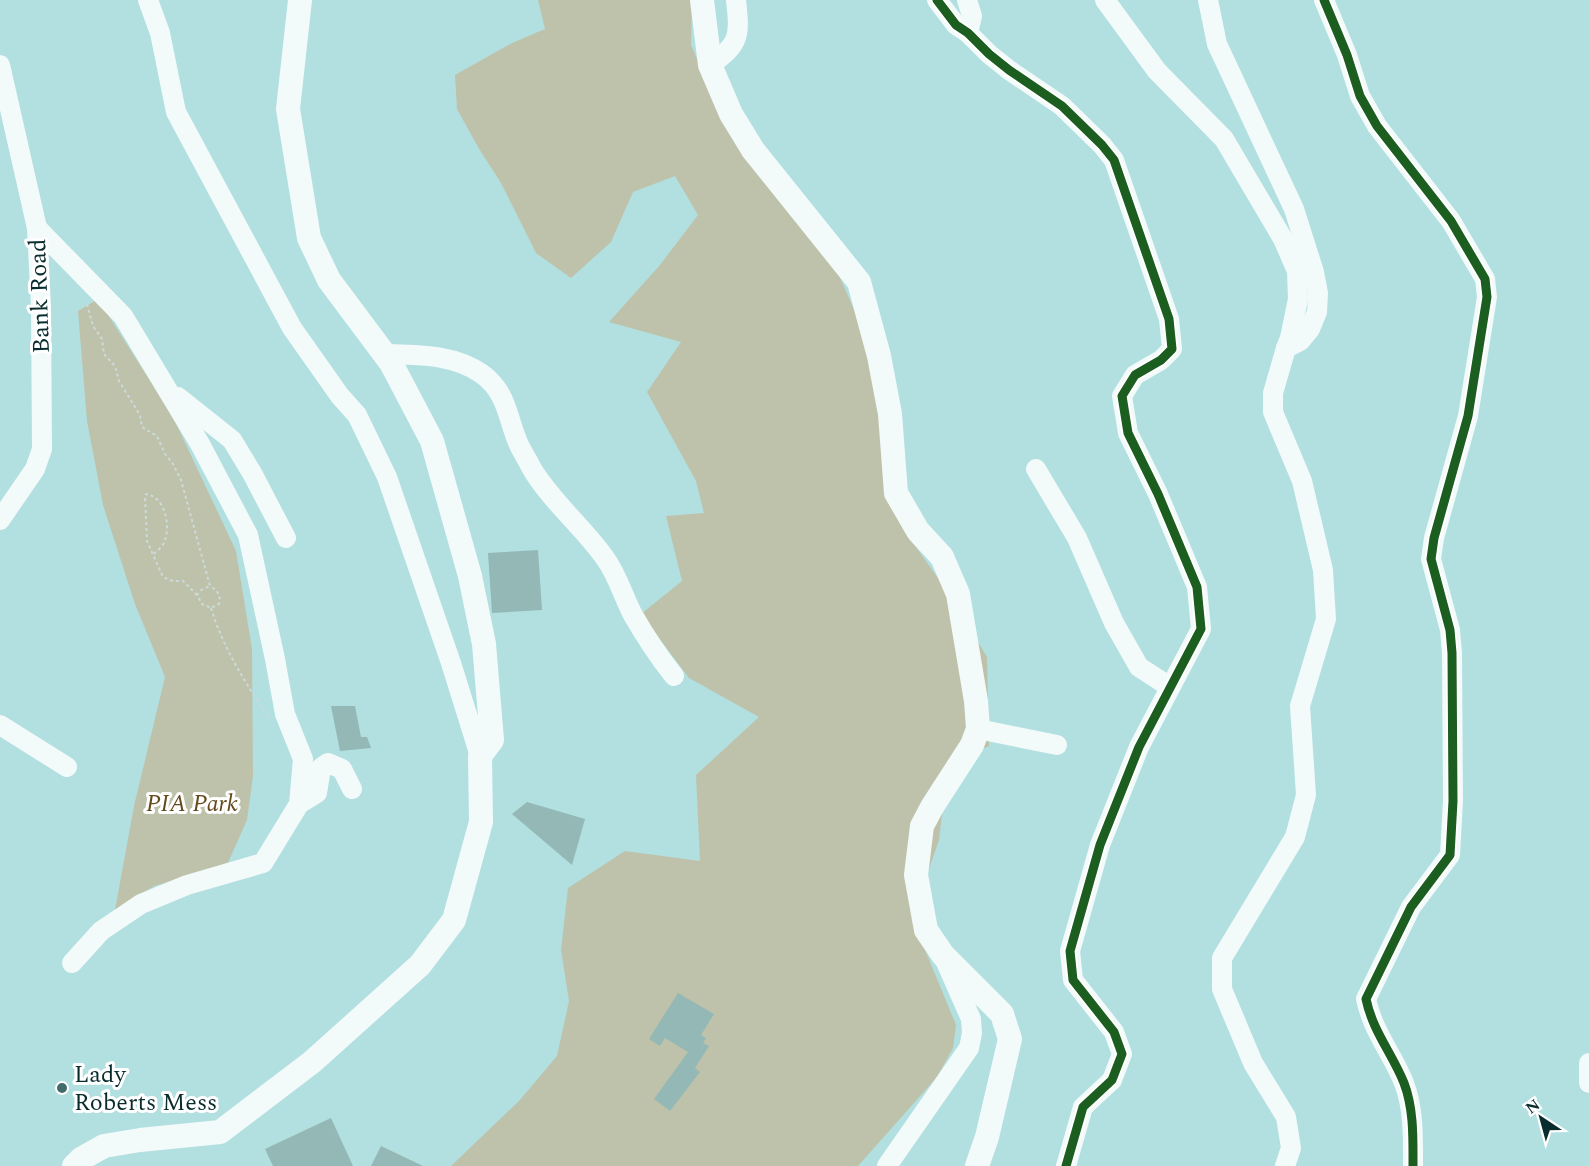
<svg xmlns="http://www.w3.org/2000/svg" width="1589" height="1166" font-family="Spectral,serif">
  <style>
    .green { fill: #bec2aa }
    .building { fill: #94b8b5 }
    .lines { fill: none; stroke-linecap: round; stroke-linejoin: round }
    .path { stroke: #ccdada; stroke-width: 2; stroke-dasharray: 3 3; stroke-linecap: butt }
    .minor { stroke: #f3fafa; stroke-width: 20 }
    .major { stroke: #f3fafa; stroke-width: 24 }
    .cycleway-casing { stroke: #fff; stroke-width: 13 }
    .cycleway { stroke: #1b5e20; stroke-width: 9 }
    .poi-dot { fill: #446b6c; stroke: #fff; stroke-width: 2 }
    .labels { text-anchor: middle; stroke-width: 6; stroke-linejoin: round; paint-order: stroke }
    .street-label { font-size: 24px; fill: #092d2e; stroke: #fff }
    .park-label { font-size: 24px; font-style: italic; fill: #63491c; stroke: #fff }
    .poi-label { font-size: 24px; fill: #092d2e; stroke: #fff; text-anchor: start }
  </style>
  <rect width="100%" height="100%" fill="#b2dfe0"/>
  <g class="green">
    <polygon points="538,0 692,0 691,45 718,107 835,266 870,346 903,529 948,592 987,657 989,746 948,762 939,840 912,918 956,1025 953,1048 937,1077 858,1166 451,1166 519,1101 557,1056 569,1001 561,950 568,888 625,851 700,861 696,775 759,717 689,678 641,614 682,581 666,516 704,513 696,481 647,392 681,342 609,322 660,265 698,215 675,176 633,192 611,242 571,278 536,253 501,183 478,147 457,109 455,75 512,43 545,29"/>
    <polygon points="98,299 173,417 236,551 252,649 253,776 247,820 227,865 154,886 115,910 134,806 165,677 135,604 103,505 87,421 78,311"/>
  </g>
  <g class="building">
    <polygon points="538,550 542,610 492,613 488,553"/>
    <polygon points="331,706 355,706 361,737 367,737 371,748 340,751"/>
    <polygon points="527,802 585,819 572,865 512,814"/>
    <polygon points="678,993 714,1014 701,1035 706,1038 703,1043 709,1046 695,1068 700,1072 670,1111 654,1099 688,1052 665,1038 660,1046 649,1039"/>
    <polygon points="331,1118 353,1166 273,1166 265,1149"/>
    <polygon points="381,1146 423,1166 371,1166"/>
  </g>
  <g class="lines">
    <g class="path">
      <path d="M 87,304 L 93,326 L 102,339 L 104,354 L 115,366 L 119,381 L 140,415 L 142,427 L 157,436 L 165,454 L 173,464 L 181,480 L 210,586 C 218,591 221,595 219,604 L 211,608 L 202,604 L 197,595 L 201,590 L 210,586"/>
      <path d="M 154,554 C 157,551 162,547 164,543 C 171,527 166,497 146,494 L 145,497 L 147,541 L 163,577 L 173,581 L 183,581 L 197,595"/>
      <path d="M 211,608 C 223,648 245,682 268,717"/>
    </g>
    <g class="minor">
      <polyline points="148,0 160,33 176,112 292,328 340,396 357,415 387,477 451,663 480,756"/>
      <polyline points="937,0 956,25 968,33 989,54 1009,70 1062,106 1102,145 1114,160 1169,319 1172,349 1161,360 1135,375 1122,396 1128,433 1158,494 1197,587 1201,629 1139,747 1100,845 1070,951 1073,980 1114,1032 1122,1054 1112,1080 1083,1107 1066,1166"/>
      <polyline points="967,0 972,16 968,33"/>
      <polyline points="1105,0 1157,71 1224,139 1283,239 1297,271 1298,299 1290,338 1286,348"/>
      <polyline points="1208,0 1217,44 1294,209 1314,272 1318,293 1317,312 1310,329 1300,341 1286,348 1273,393 1273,412 1302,481 1323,570 1326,619 1300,706 1306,795 1295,837 1222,958 1222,989 1253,1063 1286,1117 1291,1148 1285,1166"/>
      <path d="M 1324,0 L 1347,55 L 1360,96 L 1377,126 L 1451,221 L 1485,279 L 1487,297 L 1468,416 L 1434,538 L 1431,559 L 1450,630 L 1452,653 L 1453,801 L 1450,855 L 1411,907 L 1366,999 C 1373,1032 1392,1053 1404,1083 C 1414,1109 1413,1139 1413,1166"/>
      <polyline points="0,65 37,228 41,307 42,449 35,469 0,520"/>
      <path d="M 710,65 C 740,44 740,36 736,0"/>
      <polyline points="37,228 123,316 200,444 248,535 275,659 285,714 303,759 299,804 263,863 187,885 141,904 101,931 72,963"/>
      <path d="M 385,354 C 418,355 454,354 482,374 C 508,393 507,418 519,445 C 523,453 528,461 532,469 C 552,502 583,527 605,558 C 618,576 623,596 633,615 C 645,636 659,657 674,676"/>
      <polyline points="178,397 232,440 252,473 286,538"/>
      <polyline points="1036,469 1077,538 1114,623 1139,667 1170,687"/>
      <polyline points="0,725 67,767"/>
      <polyline points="978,729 1057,745"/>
      <polyline points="299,804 317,793 321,768 328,763 342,769 352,789"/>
      <polyline points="1589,1063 1589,1083"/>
      <polyline points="887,1166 969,1048 972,1033 971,1019 945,960"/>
    </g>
    <g class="major">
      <polyline points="702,0 710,65 731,114 753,150 859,282 879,356 890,414 896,493 918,531 942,557 958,594 976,701 978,729 972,745 932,807 922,826 916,875 926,930 943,955 1002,1014 1010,1039 987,1137 977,1166"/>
      <polyline points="74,1166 81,1159 104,1146 140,1140 220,1132 312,1062 420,965 454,920 481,822 480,756 492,740 484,644 470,576 432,441 391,363 329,280 309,238 288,109 300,0"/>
    </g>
    <defs>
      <g id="cycleway">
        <polyline points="937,0 956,25 968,33 989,54 1009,70 1062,106 1102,145 1114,160 1169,319 1172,349 1161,360 1135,375 1122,396 1128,433 1158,494 1197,587 1201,629 1139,747 1100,845 1070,951 1073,980 1114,1032 1122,1054 1112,1080 1083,1107 1066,1166"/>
        <path d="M 1324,0 L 1347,55 L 1360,96 L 1377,126 L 1451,221 L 1485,279 L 1487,297 L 1468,416 L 1434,538 L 1431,559 L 1450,630 L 1452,653 L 1453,801 L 1450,855 L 1411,907 L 1366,999 C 1373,1032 1392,1053 1404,1083 C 1414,1109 1413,1139 1413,1166"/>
      </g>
    </defs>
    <use href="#cycleway" class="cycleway-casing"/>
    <use href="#cycleway" class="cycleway"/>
  </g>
  <circle class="poi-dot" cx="62" cy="1088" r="6"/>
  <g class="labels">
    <g class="street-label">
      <text transform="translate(39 296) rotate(-92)" y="8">Bank Road</text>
    </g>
    <g class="park-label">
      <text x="192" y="811">PIA Park</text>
    </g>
    <g class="poi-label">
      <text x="74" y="1082">Lady<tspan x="74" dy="28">Roberts Mess</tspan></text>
    </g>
  </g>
  <g transform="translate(1541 1118) rotate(324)" stroke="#ffffff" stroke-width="4.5" paint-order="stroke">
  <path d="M0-4.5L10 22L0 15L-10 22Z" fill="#092d2e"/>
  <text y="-9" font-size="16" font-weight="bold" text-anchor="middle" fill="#092d2e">N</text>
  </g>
</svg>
